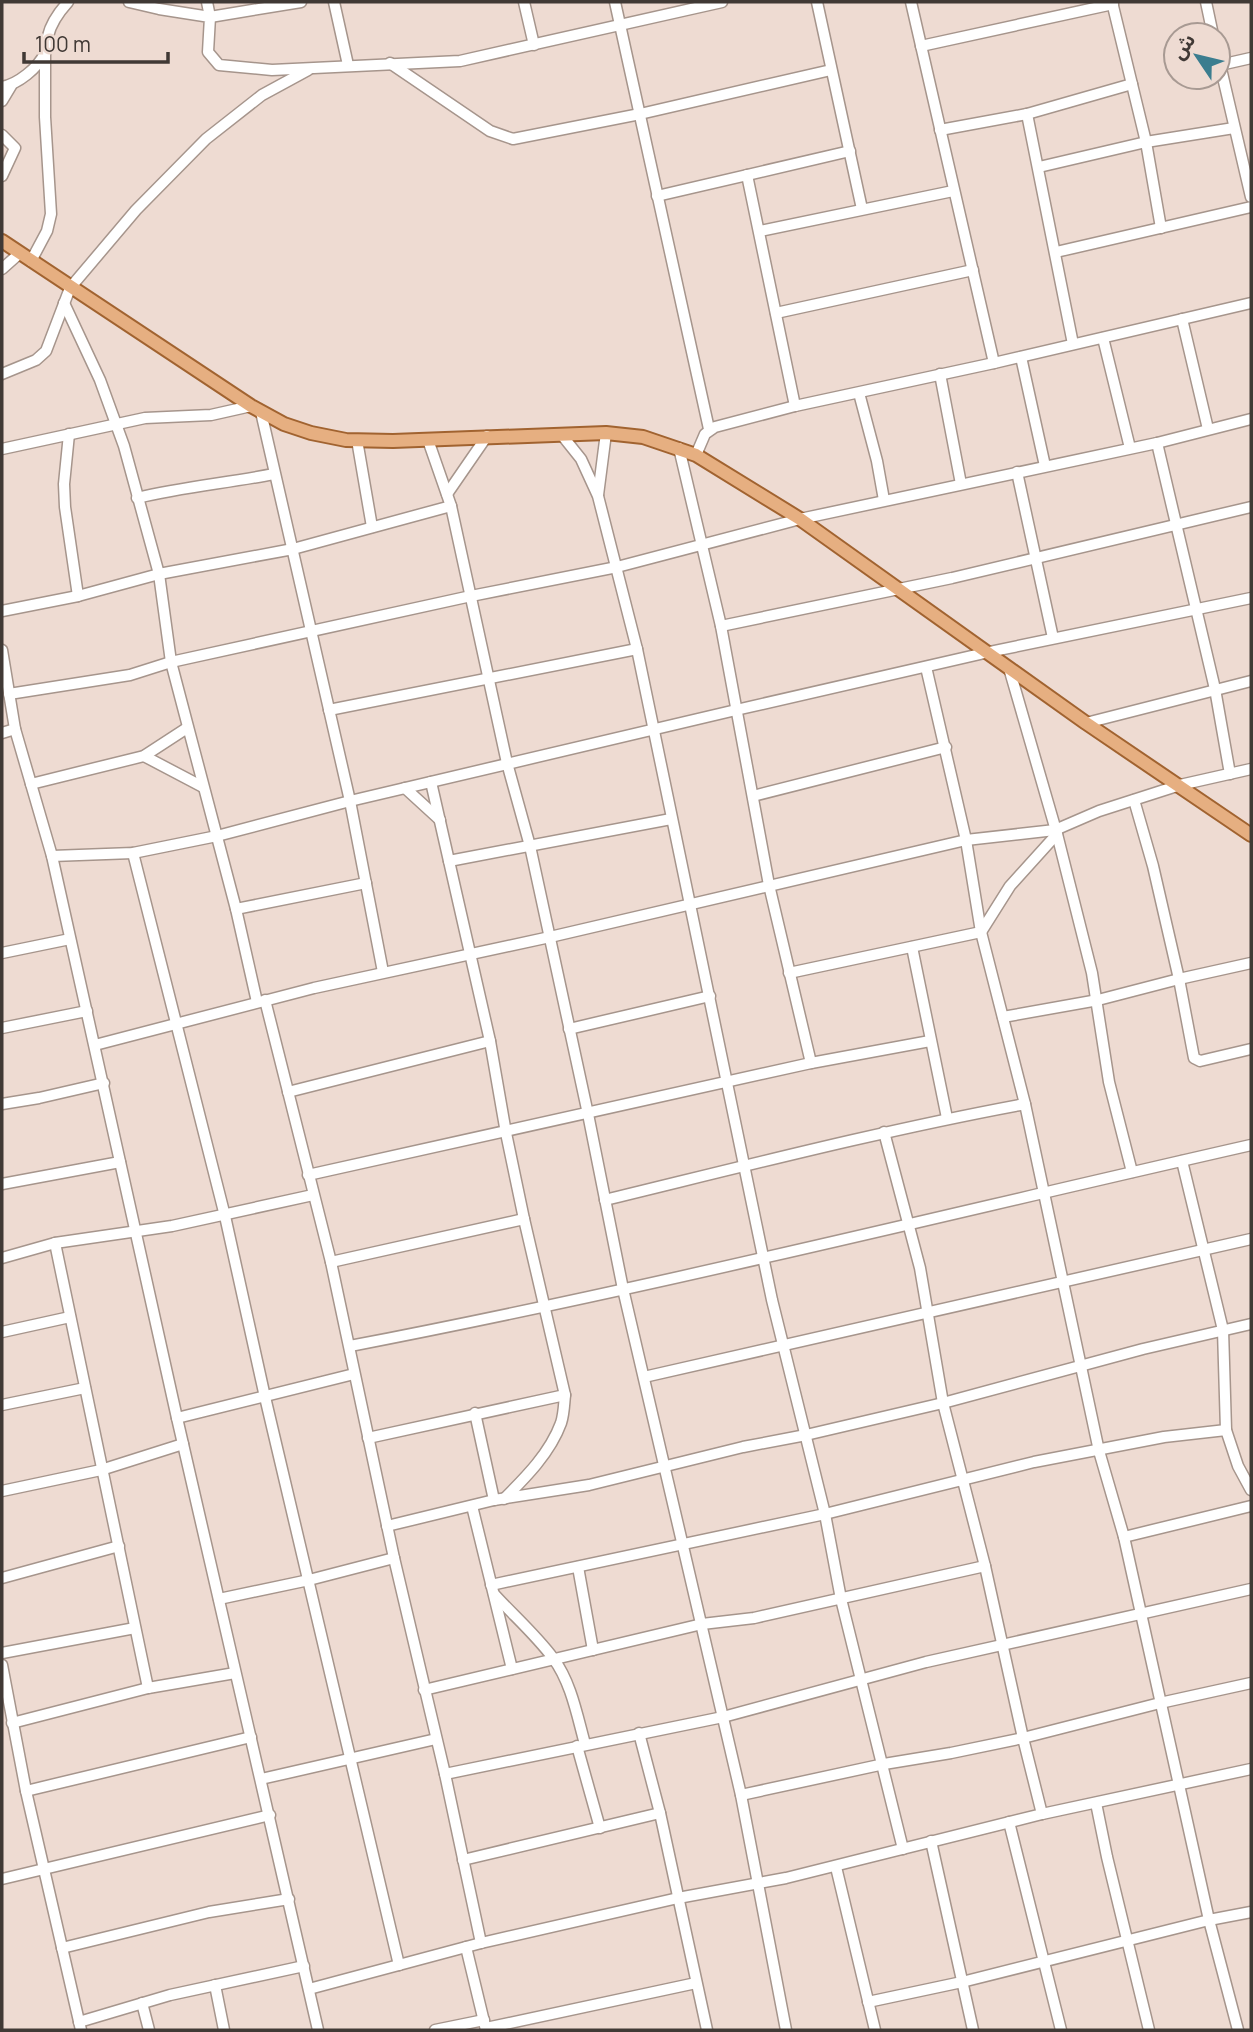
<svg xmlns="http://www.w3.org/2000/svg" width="1253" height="2032" font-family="Manrope,'Noto Sans Arabic',sans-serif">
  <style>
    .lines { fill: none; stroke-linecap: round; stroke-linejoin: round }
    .minor-casing { stroke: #a6958c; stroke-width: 13 }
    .major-casing { stroke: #a16330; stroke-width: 16 }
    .minor { stroke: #fff; stroke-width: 10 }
    .major { stroke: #e6af81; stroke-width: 12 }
  </style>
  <rect width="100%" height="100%" fill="#eedbd2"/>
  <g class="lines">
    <defs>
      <g id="minor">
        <polyline points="129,2 159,9 210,17 208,52 219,65 272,70 460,61 722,2"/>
        <polyline points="207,2 210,17 301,2"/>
        <polyline points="334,2 348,65"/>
        <polyline points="524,2 534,45"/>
        <polyline points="615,2 709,429"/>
        <polyline points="817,2 862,209"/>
        <polyline points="911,2 994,363"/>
        <polyline points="1112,2 1146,142 1161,228"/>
        <polyline points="1206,2 1213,35"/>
        <polyline points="921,46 1113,4"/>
        <polyline points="1218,56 1251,197"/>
        <polyline points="390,63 490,131 513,139 640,114 831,70"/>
        <polyline points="1220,65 1251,58"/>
        <path d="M 2,87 C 18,84 38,68 45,53 C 47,48 47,41 48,36 C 51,23 59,12 68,2"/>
        <polyline points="2,101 11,86"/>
        <polyline points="1027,114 1073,344"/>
        <polyline points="940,130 1027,114 1132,84"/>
        <polyline points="2,135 15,148 2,176"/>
        <polyline points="1039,167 1146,142 1234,128"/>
        <polyline points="747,175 795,406"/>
        <polyline points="657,196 850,151"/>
        <polyline points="760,231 953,191"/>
        <polyline points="1056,252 1251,207"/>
        <polyline points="31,261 47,231 51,214 45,117 45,53"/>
        <polyline points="2,269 20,253"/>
        <polyline points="64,303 100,380 124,446 159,574 171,662 236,909 257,1002"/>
        <polyline points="776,313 973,270"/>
        <polyline points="1182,319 1208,429"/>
        <polyline points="1103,338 1130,448"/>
        <polyline points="1021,357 1045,466"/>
        <polyline points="2,374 36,360 46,351 70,288 136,210 206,139 262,95 308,70"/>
        <polyline points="940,374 961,484"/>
        <polyline points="859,393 877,461 884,500"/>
        <polyline points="261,412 350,801 383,972"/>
        <polyline points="69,434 64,484 65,507 78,596"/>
        <polyline points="561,434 581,459 598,496 637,649 772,1300 825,1514 841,1599 903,1849"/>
        <polyline points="357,440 372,527"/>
        <polyline points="428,440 451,506 507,763 530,846 588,1114 623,1289 741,1795 786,2030"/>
        <polyline points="1157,443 1215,689 1230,774"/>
        <polyline points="679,448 721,626 769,885 811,1063"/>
        <polyline points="2,449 145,418 211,415 251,406"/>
        <polyline points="696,455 705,434 715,427 795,406 994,363 1251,303"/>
        <polyline points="1017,472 1053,638"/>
        <polyline points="447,494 487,436"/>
        <polyline points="598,495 606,433"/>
        <path d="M 137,498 C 182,487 228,483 274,474"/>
        <polyline points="2,611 78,596 159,574 293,549 451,506"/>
        <polyline points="721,626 952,578 1251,507"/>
        <polyline points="2,650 15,729 52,856 177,1418 318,2030"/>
        <polyline points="926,667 966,840 981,932 1025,1104 1099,1451 1124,1537 1209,1920 1238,2030"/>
        <polyline points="1009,668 1057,834 1092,973 1109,1082 1132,1172"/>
        <polyline points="9,694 130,675 171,662 471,596 617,567 800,519 1157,443 1251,419"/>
        <polyline points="329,710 637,649"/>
        <polyline points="1086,723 1251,681"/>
        <polyline points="2,733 15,729"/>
        <polyline points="144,756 203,787"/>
        <path d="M 431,782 L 490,1041 L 506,1133 L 524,1219 L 565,1395 C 564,1404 564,1414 561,1423 C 550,1453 526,1477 504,1499"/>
        <polyline points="31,784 144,756 187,728"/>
        <polyline points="405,788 440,820"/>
        <polyline points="753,796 946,747"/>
        <polyline points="1134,800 1153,866 1179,979 1194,1058 1200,1061 1251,1049"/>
        <polyline points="133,853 225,1216 265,1397 399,1965"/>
        <polyline points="52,856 133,853 217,836 350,801 736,710 989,652 1251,598"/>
        <polyline points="449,861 671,819"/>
        <polyline points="236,909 366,883"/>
        <polyline points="912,947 947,1118"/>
        <polyline points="2,953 70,939"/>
        <polyline points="789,973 981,932 1010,886 1057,834"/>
        <polyline points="265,1000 331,1262 394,1558 445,1774 481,1943"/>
        <polyline points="1003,1017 1098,1000 1179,979 1251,963"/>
        <polyline points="2,1028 87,1011"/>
        <polyline points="569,1029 710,996"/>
        <polyline points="95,1045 314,988 550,937 966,840 1055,830 1099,811 1180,785 1251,769"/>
        <polyline points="288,1092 490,1041"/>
        <polyline points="2,1104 39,1098 104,1083"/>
        <polyline points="884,1132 920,1268 943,1403 985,1566 1023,1738 1042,1814"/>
        <polyline points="1182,1161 1223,1330 1226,1430 1238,1466 1251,1490"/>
        <polyline points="308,1175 811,1063 930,1041"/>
        <polyline points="2,1184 120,1162"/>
        <path d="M 605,1200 C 745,1166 884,1130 1025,1104"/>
        <polyline points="55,1243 148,1688"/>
        <polyline points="2,1258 55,1243 172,1226 313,1195"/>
        <polyline points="331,1262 524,1219"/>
        <polyline points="2,1332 70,1317"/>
        <path d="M 350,1346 C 652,1288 951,1213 1251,1145"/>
        <polyline points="644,1377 1251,1239"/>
        <polyline points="2,1405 85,1388"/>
        <polyline points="475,1413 494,1500"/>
        <polyline points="177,1418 354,1374"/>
        <polyline points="368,1438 565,1395"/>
        <polyline points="2,1491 101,1470 183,1444"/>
        <polyline points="472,1506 512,1669"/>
        <polyline points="387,1526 494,1500 589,1485 743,1447 806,1435 943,1403 1143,1349 1251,1324"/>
        <polyline points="1124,1537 1251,1506"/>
        <polyline points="578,1567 593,1650"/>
        <polyline points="2,1578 119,1546"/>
        <polyline points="491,1585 825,1514 1034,1462 1164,1437 1226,1430"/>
        <path d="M 494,1594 C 513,1615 536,1635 553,1658 C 571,1682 577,1715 585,1744"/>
        <polyline points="219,1599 309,1580 394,1558"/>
        <polyline points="2,1653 135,1628"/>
        <polyline points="2,1665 26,1791 81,2030"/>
        <polyline points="424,1690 702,1624 754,1618 985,1566"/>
        <polyline points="12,1723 148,1688 235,1673"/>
        <polyline points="639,1733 660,1813 707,2030"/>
        <polyline points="577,1746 600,1828"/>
        <polyline points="445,1774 723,1717 926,1662 1251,1589"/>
        <polyline points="261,1779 436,1739"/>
        <polyline points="26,1791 251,1737"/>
        <polyline points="741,1795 884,1764 951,1753 1023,1738 1160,1703 1251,1683"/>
        <polyline points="1096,1803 1107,1857 1149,2030"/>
        <polyline points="1009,1822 1061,2030"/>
        <polyline points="931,1841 973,2030"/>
        <polyline points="463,1860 660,1813"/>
        <polyline points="836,1867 875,2030"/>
        <polyline points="2,1879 270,1815"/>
        <polyline points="466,1947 486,2030"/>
        <polyline points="62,1948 209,1912 289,1899"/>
        <polyline points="215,1985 224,2030"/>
        <polyline points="309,1989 481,1943 678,1898 786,1878 1042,1814 1251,1769"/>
        <polyline points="868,2002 962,1982 1209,1920 1251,1912"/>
        <polyline points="142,2003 149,2030"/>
        <polyline points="79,2022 170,1995 304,1966"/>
        <polyline points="486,2028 696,1983"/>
        <polyline points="435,2030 484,2020"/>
      </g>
      <polyline id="major" points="2,241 251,406 284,424 311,433 346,440 393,441 606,433 643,437 696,455 800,519 1086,723 1251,835"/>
    </defs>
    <use href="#minor" class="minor-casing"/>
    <use href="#major" class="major-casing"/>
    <use href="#minor" class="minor"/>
    <use href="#major" class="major"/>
  </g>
  <rect width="1253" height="2032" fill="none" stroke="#403935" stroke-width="7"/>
  <g transform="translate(1197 56) rotate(305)"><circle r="33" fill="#eedbd2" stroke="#a89a93" stroke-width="2"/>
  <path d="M0-5L12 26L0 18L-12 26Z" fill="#3b7d8f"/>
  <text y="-10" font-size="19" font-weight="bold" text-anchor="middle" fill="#403935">ش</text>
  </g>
  <path d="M24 52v10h144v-10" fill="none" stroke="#403935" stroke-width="3.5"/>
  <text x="35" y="52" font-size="21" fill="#403935" stroke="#eedbd2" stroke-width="5" paint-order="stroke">100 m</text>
</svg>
